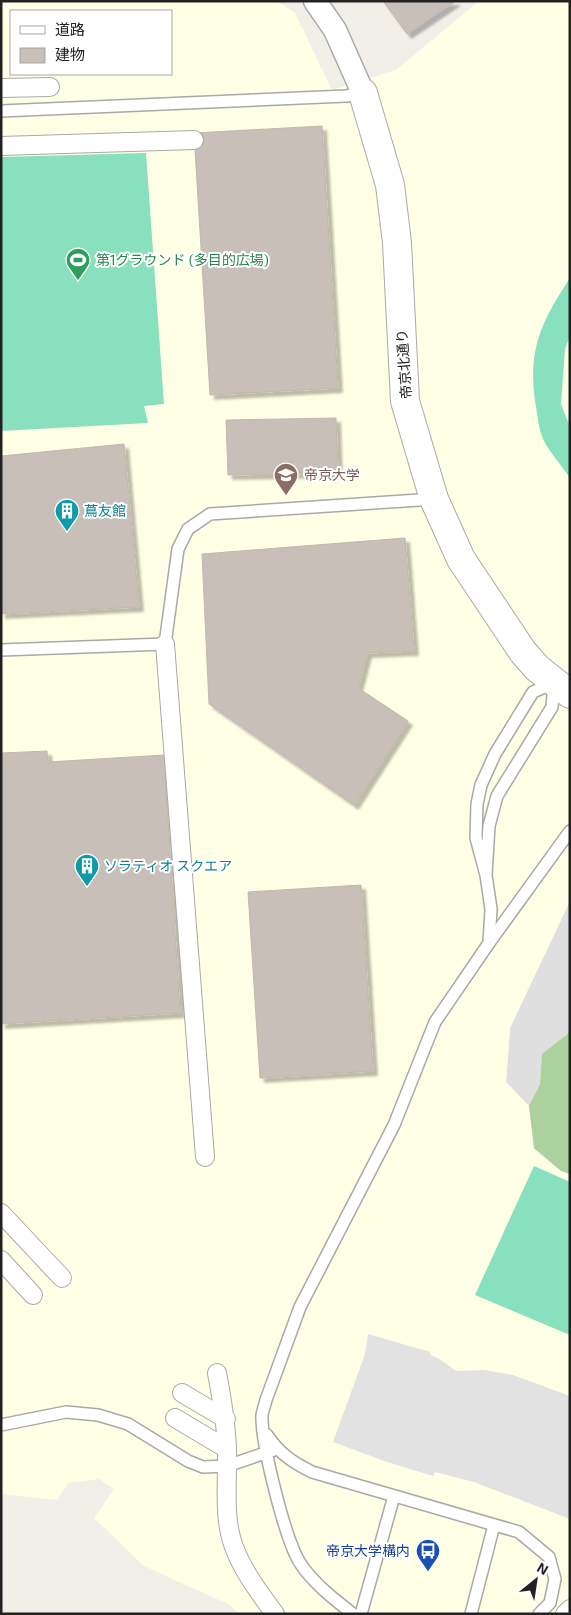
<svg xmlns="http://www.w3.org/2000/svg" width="571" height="1615" font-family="'Exo 2','Noto Sans JP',sans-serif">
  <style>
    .residential { fill: #e0dfdf }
    .education { fill: #ffffe5; fill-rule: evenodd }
    .forest { fill: #add19e }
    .pitch { fill: #88e0be }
    .parking { fill: #e2e2e2 }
    .building { fill: #c7bfb8; stroke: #c4b6ab; filter: url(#shadow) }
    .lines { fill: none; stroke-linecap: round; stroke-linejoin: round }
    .service-casing { stroke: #a9a9a9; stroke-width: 14 }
    .pedestrian-casing { stroke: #a9a9a9; stroke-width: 20 }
    .minor-casing { stroke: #a9a9a9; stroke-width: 25 }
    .tertiary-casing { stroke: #a9a9a9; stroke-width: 30 }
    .service { stroke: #fff; stroke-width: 11 }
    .pedestrian { stroke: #fff; stroke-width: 18 }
    .minor { stroke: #fff; stroke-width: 22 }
    .tertiary { stroke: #fff; stroke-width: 28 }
    .labels { text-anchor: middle; stroke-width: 4; stroke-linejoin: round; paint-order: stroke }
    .leisure-label { font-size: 14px; fill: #27864d; stroke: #fff; text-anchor: start }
    .street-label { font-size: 14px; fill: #222; stroke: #fff }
    .education-label { font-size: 14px; fill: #785e54; stroke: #fff; text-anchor: start }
    .culture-label { font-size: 14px; fill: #0d838f; stroke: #fff; text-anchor: start }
    .transit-label { font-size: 14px; fill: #164399; stroke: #fff; text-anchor: end }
  </style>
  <defs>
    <filter id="shadow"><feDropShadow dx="4.5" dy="4.5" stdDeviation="1" flood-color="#0004"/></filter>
  </defs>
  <rect width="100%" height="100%" fill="#f2efe9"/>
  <polygon class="residential" points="570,901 570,1032 542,1054 540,1084 529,1106 506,1082 510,1028"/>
  <path class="education" d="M 1,1 L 277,1 L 295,13 L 332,90 L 396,70 L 479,1 L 570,1 L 570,901 L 510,1028 L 506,1082 L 529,1106 L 534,1149 L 561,1171 L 570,1174 L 570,1614 L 239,1614 L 230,1605 L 144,1566 L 94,1518 L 114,1489 L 99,1479 L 68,1483 L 57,1500 L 1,1494 ZM 11,11 L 171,11 L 171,74 L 11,74 Z"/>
  <polygon class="forest" points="570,1032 570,1174 561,1171 534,1148 529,1106 540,1084 542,1054"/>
  <g class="pitch">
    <polygon points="146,153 164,404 144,406 148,423 1,431 1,157"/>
    <path d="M 570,278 L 570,336 L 565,349 L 561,404 L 570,427 L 570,478 C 562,466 552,455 545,443 C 539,432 538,419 536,407 C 527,350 540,324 570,278 Z"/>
    <polygon points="534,1166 570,1182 570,1335 475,1295"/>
  </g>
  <polygon class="parking" points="368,1334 430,1352 430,1355 438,1358 456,1371 484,1370 513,1375 570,1396 570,1519 474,1482 435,1472 433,1476 387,1462 333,1442 365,1354"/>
  <g class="building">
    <polygon points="383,1 456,1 407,34"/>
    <polygon points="322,126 338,388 210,395 194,133"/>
    <polygon points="336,418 338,473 228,475 226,420"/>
    <polygon points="124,444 139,607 1,614 1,456"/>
    <polygon points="405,538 414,651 367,653 358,688 408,721 354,805 209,704 202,554"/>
    <polygon points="47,751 48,762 164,755 180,1013 1,1024 1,753"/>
    <polygon points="361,885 373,1071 260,1078 248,892"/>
  </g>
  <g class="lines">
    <defs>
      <g id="service">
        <polyline points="1,111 346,96 363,93"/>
        <polyline points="1,650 165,644 178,549 188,529 210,514 434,499"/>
        <polyline points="489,943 570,831"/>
        <polyline points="1,1425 66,1412 98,1415 128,1424 188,1461 203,1467 227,1466 274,1450"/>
        <path d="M 267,1435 C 279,1453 292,1462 312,1472 L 519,1532 L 549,1557 L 555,1579 L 550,1603 L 539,1614"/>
        <path d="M 353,1614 C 335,1600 313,1583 300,1563 C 285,1539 261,1443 262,1415 C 263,1410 265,1404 266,1400 L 300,1307 L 394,1125 L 435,1022 L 489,943 L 491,909 L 486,875 L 476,838 L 477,804 L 481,785 L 495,754 L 533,692 L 554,683 L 552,707 L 497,796 L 489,826 L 486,875"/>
        <polyline points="361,1614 394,1496"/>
        <polyline points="471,1614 494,1525"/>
      </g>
      <g id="pedestrian">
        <polyline points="1,88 50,87"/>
        <polyline points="1,146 194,140"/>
        <polyline points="165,644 205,1157"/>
        <polyline points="1,1213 62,1278"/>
        <polyline points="1,1260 33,1295"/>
        <path d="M 217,1373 C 222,1399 226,1423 227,1449 C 228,1484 222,1520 236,1552 C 245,1574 261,1595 275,1614"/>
        <polyline points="182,1393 226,1419"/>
        <polyline points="175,1418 227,1449"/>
        <polyline points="565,1614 570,1609"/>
      </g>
      <polyline id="minor" points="315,1 335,30 363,93"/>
      <polyline id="tertiary" points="363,93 390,185 397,243 405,401 434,499 461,559 523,652 537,668 570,694"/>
    </defs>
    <use href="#service" class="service-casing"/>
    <use href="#pedestrian" class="pedestrian-casing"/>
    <use href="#minor" class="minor-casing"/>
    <use href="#tertiary" class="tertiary-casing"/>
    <use href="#service" class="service"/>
    <use href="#pedestrian" class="pedestrian"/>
    <use href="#minor" class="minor"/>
    <use href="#tertiary" class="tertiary"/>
  </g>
  <defs>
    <symbol id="stadium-pin" viewBox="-11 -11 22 30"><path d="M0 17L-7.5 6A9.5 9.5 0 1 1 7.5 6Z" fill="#2e9e5b" stroke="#fff"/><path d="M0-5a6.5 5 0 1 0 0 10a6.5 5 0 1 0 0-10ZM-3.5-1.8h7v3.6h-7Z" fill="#fff"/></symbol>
    <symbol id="university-pin" viewBox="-11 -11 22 30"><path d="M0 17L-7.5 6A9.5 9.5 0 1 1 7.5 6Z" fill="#8d6e63" stroke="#fff"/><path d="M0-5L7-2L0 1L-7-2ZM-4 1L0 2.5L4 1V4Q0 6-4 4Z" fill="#fff"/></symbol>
    <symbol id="building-pin" viewBox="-11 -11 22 30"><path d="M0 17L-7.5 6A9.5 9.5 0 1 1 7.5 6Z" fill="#0f9aa8" stroke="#fff"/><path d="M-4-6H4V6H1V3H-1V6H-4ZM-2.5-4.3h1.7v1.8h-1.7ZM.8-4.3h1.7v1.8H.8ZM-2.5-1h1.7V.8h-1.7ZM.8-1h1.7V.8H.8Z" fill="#fff"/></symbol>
    <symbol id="bus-pin" viewBox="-11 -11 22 30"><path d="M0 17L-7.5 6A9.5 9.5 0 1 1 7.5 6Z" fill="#1a4fb4" stroke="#fff"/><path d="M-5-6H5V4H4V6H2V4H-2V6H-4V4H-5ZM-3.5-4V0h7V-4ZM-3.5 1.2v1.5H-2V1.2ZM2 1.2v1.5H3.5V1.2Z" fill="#fff"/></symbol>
  </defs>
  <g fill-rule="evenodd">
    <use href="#stadium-pin" x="64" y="246" width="28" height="38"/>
    <use href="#university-pin" x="272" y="461" width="28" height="38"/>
    <use href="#building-pin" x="53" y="497" width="28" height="38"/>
    <use href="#building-pin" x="73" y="852" width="28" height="38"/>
    <use href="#bus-pin" x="414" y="1537" width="28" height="38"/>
  </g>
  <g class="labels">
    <g class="leisure-label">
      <text x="96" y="265">第1グラウンド (多目的広場)</text>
    </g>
    <g class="street-label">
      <text transform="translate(404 364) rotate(-94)" y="5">帝京北通り</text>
    </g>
    <g class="education-label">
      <text x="304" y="480">帝京大学</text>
    </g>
    <g class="culture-label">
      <text x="84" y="516">蔦友館</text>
      <text x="104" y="871">ソラティオ スクエア</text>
    </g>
    <g class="transit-label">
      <text x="410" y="1556">帝京大学構内</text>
    </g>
  </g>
  <rect width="571" height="1615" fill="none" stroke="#222222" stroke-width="5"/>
  <rect x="10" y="10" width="162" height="65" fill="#ffffff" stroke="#a7a7a7"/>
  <rect x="20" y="26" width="25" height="8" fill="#ffffff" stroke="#a7a7a7"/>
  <text x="55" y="35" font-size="15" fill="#222222">道路</text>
  <rect x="20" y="48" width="25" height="15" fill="#c7bfb8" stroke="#a7a7a7"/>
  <text x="55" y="60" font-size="15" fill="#222222">建物</text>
  <g transform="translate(536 1580) rotate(30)" stroke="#ffffff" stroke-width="4" paint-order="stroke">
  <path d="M0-4L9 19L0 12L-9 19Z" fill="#222222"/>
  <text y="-8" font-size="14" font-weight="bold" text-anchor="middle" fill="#222222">N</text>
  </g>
</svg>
